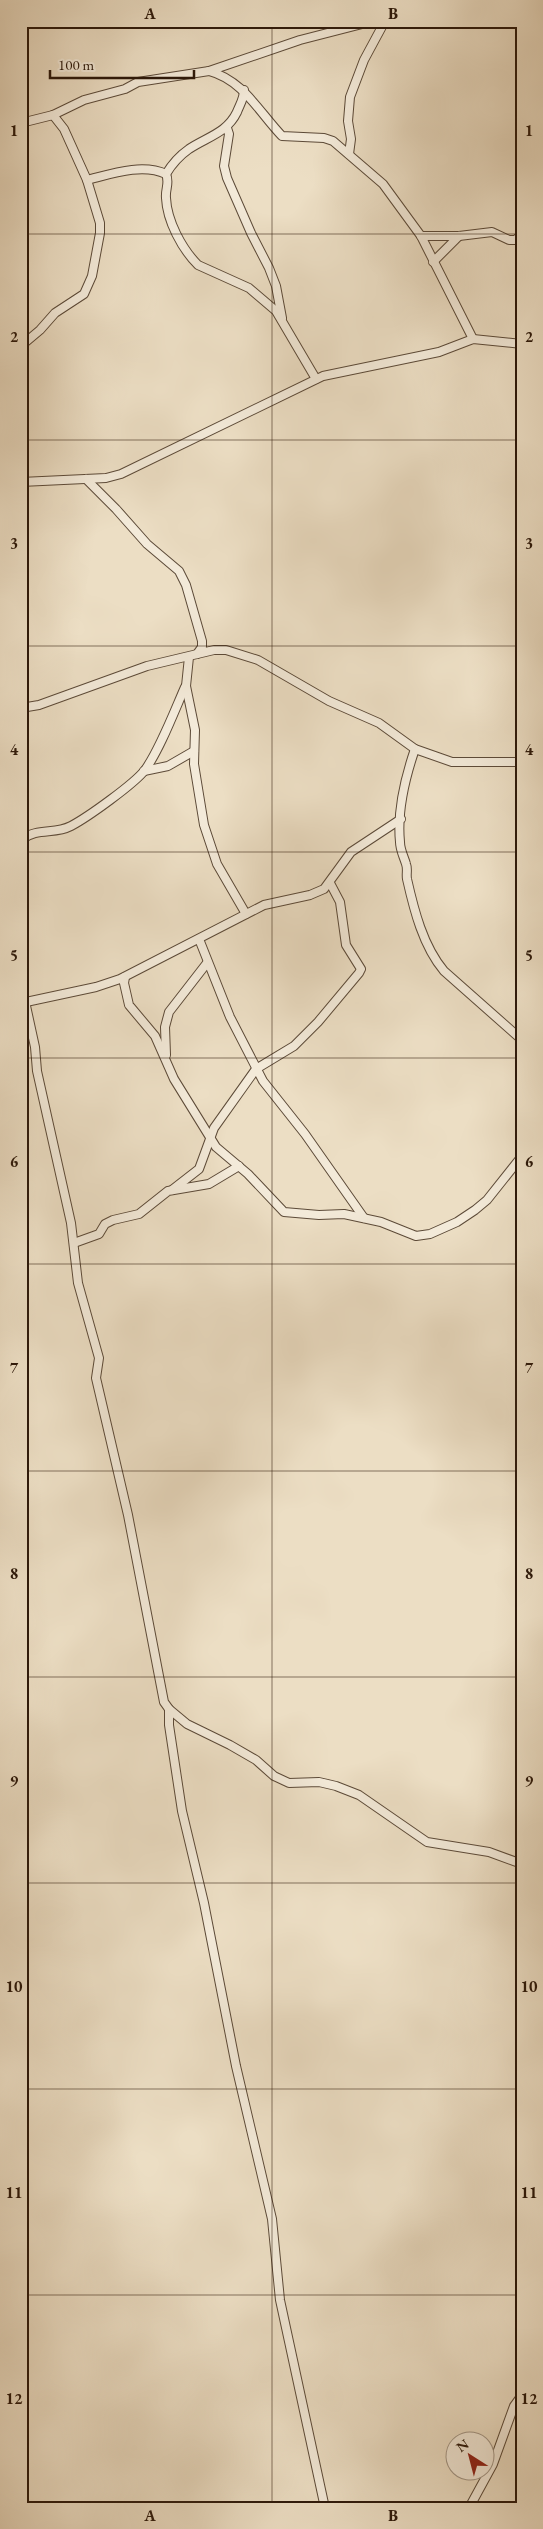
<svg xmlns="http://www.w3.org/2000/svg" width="543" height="2529" font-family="'EB Garamond',serif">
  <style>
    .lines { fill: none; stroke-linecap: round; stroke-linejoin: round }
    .minor-casing { stroke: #5c4a38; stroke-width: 10 }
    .minor { stroke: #f3ead9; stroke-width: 8 }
    .grid { fill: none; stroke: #2c180a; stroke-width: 1; stroke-opacity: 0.55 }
    .neatline { fill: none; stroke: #2c180a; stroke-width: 2 }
    .grid-label { font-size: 16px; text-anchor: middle; font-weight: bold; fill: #2c180a }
  </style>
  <rect width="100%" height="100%" fill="#ecdec4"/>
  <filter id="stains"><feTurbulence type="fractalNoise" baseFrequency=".004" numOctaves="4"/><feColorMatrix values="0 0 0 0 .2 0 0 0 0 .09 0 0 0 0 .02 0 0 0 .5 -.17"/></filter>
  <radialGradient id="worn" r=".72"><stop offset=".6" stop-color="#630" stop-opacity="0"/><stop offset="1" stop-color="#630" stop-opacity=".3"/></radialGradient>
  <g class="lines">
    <defs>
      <g id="minor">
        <path d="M 209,71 C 243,80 259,112 282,136 L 324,138 L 333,141 L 383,184 L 421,236 L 473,339"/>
        <polyline points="21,123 53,115 84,100 125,89 138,82 209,71 300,40 374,21"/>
        <polyline points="227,128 229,134 224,166 227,178 251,233 269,268 276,286 282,318"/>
        <polyline points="349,154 351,139 348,121 350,97 364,60 385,21"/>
        <path d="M 166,174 C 172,164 179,156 189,149 C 207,137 227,133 237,112 C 240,104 244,99 244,90"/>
        <path d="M 87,180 C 111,174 142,163 166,174 C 170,183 165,189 166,198 C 167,221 182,249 198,265 L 249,288 L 276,311 L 316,379"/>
        <polyline points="421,236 459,236 492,232 509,240 515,240 522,235"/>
        <polyline points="433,262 459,236"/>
        <polyline points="21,346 40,330 55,313 84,294 92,276 100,233 100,223 87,180 64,129 53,115"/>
        <polyline points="86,479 116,509 147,544 179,571 186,585 202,641 202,647 197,654"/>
        <polyline points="21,482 106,478 121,474 323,376 439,352 473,339 522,344"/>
        <polyline points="189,657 186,686 195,730 194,764 204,825 217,864 246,914"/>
        <polyline points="21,708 39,705 147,666 214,650 226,650 258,660 329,701 379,723 415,749 452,762 522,762"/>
        <path d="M 415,749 C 405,778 397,812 400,842 C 400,850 404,857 406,864 C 408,869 406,874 407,879 C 414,910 423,946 444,971 L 522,1040"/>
        <polyline points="144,771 168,766 194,751"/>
        <path d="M 21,840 C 38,827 54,835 71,826 C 88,817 134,784 145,770 C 160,749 174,712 185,687"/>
        <polyline points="199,939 230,1017 263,1081 305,1134 364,1218"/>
        <polyline points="125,977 124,983 129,1005 155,1036 174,1079 216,1147 248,1174 284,1212 319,1215 344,1214 381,1222 416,1236 430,1234 457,1222 475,1210 487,1200 522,1156"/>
        <polyline points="21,983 35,1047 37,1071 71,1223 78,1283 99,1358 96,1378 128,1515 164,1702 169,1709 169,1725 182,1811 204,1903 236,2066 272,2219 280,2300 325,2508"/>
        <polyline points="26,1002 96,987 120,979 264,905 310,895 324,889 351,852 401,819"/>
        <polyline points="166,1055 165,1027 169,1012 207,963"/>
        <polyline points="172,1190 199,1169 214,1128 256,1069 294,1046 318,1022 359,973 361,969 346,945 340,902 330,883"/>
        <polyline points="74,1243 99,1234 105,1224 113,1220 139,1214 168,1191 209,1184 239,1166"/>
        <polyline points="169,1709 187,1724 230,1745 256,1760 274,1776 289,1783 319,1782 336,1786 359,1795 427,1842 489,1852 522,1864"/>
        <polyline points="469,2508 493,2464 514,2406 522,2395"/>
      </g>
    </defs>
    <use href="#minor" class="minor-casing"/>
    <use href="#minor" class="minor"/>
  </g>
  <path class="grid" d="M 272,21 L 272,2508M 21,234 L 522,234M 21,440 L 522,440M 21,646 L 522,646M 21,852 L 522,852M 21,1058 L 522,1058M 21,1264 L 522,1264M 21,1471 L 522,1471M 21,1677 L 522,1677M 21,1883 L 522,1883M 21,2089 L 522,2089M 21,2295 L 522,2295"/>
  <rect width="543" height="2529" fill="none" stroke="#ecdec4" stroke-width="55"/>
  <g transform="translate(470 2456) rotate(324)"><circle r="24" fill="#f3ead9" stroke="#a39686"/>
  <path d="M0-4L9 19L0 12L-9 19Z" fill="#8f2418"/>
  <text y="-8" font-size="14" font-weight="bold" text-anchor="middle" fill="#2c180a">N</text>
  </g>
  <path d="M50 70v8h144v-8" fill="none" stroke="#2c180a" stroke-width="2.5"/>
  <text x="58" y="70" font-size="15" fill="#2c180a" stroke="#f3ead9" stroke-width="4" paint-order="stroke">100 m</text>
  <rect x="28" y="28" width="488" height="2474" class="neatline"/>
  <g class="grid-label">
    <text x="150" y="19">A</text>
    <text x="393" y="19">B</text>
    <text x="14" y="136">1</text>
    <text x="529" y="136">1</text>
    <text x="14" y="342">2</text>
    <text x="529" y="342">2</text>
    <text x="14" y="549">3</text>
    <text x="529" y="549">3</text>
    <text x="14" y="755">4</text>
    <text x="529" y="755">4</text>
    <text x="14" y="961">5</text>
    <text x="529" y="961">5</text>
    <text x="14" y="1167">6</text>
    <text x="529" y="1167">6</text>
    <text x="14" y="1373">7</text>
    <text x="529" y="1373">7</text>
    <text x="14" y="1579">8</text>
    <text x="529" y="1579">8</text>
    <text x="14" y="1786">9</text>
    <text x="529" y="1786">9</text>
    <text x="14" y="1992">10</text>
    <text x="529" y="1992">10</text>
    <text x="14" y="2198">11</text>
    <text x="529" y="2198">11</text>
    <text x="14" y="2404">12</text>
    <text x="529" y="2404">12</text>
    <text x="150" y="2521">A</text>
    <text x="393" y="2521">B</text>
  </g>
  <rect width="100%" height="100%" filter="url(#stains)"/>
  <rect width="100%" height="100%" fill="url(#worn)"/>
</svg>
